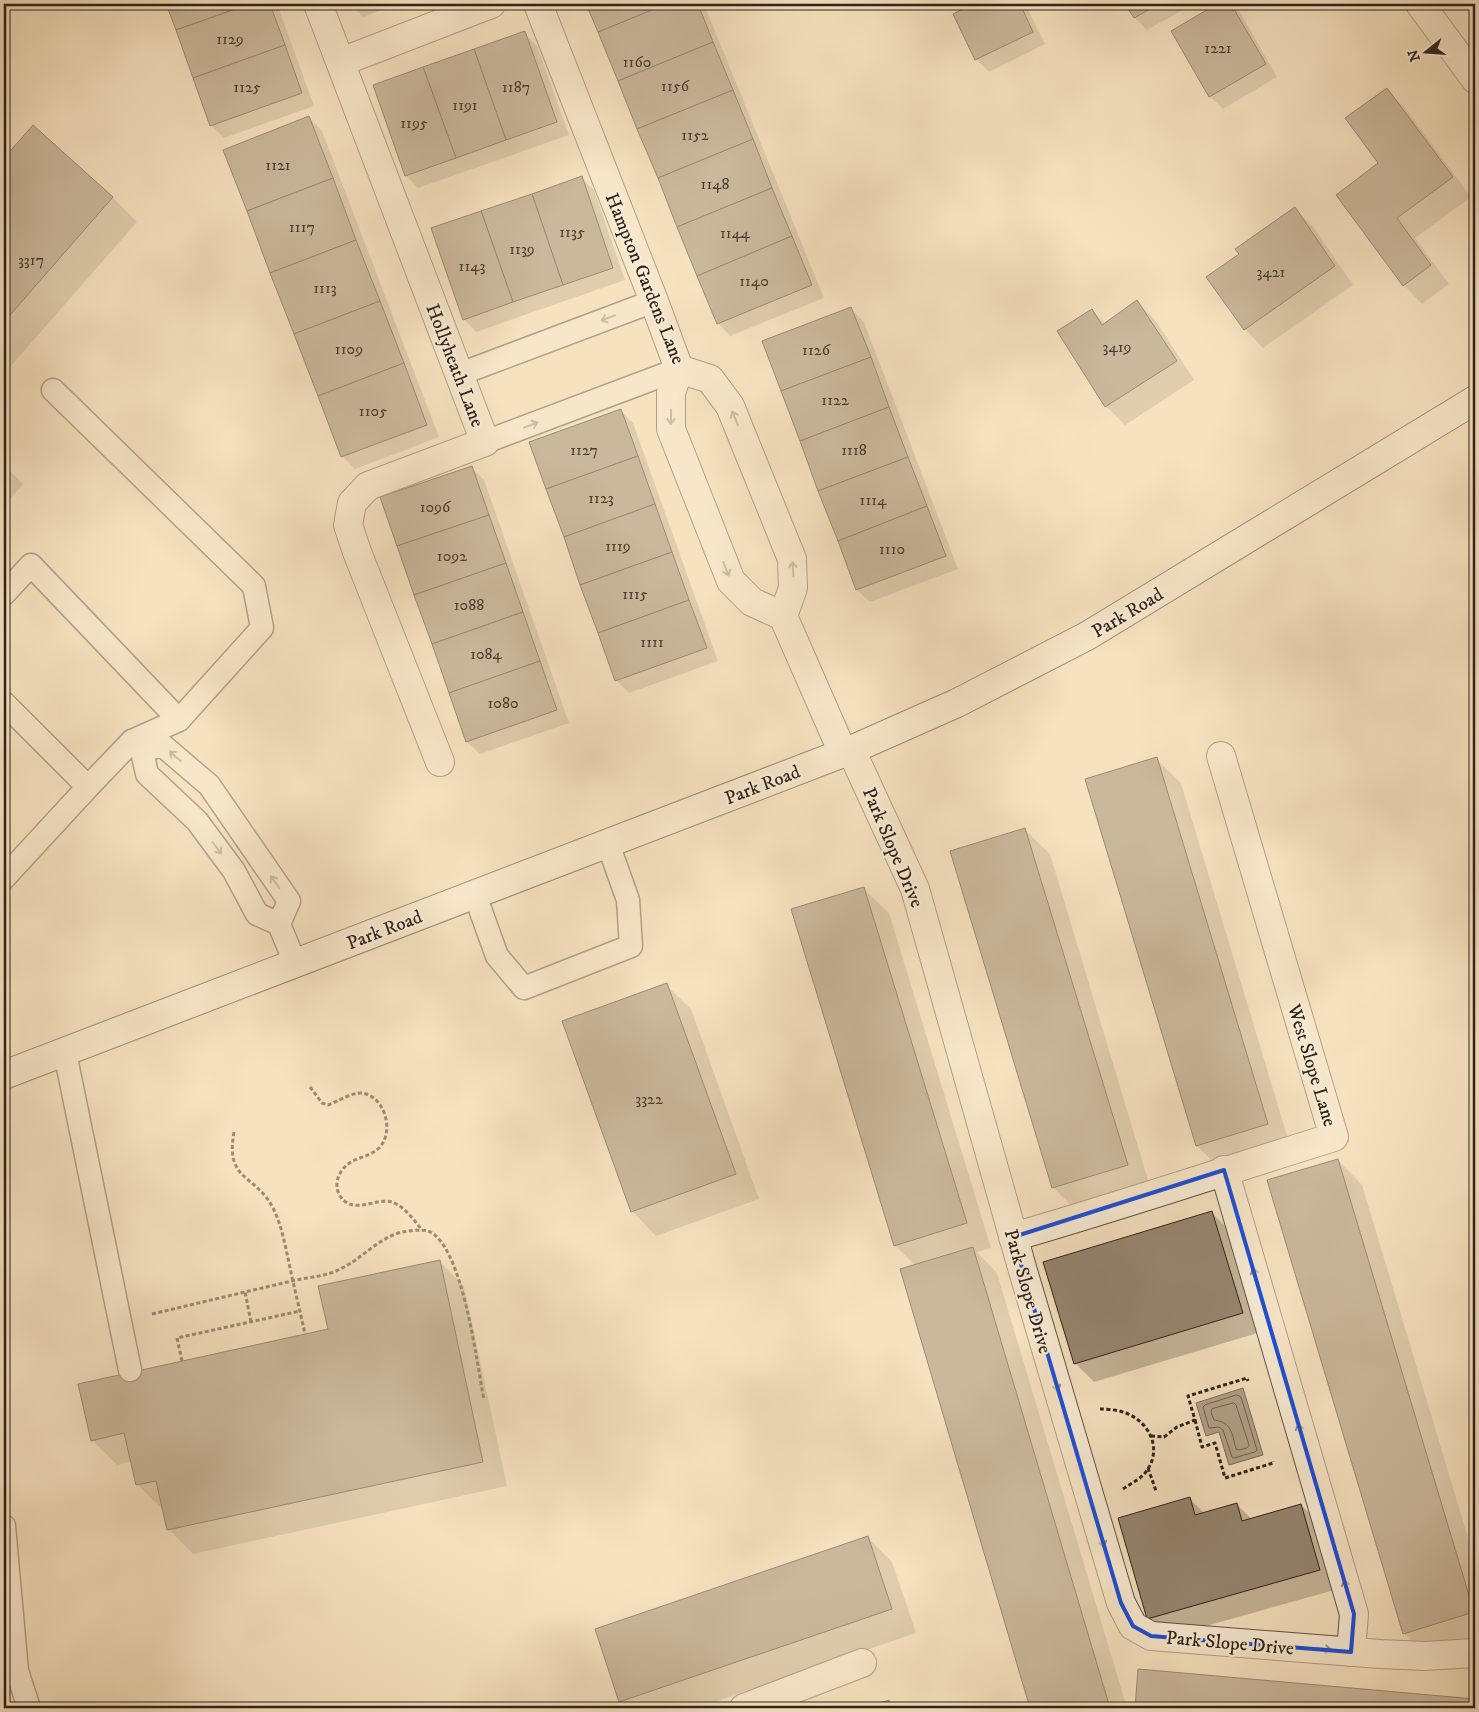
<svg xmlns="http://www.w3.org/2000/svg" width="1479" height="1712" font-family="'IM FELL DW Pica',serif">
  <style>
    .water { fill: #b1a188; stroke: #7d6e5d }
    .shadow { fill: #0003 }
    .lines { fill: none; stroke-linecap: round; stroke-linejoin: round }
    .shore { stroke: #706252; stroke-width: 1 }
    .building { fill: #958671; stroke: #2e221c }
    .service-casing { stroke: #605245; stroke-width: 25 }
    .minor-casing { stroke: #605245; stroke-width: 30 }
    .secondary-casing { stroke: #2e221c; stroke-width: 30 }
    .path { stroke: #2e221c; stroke-width: 3; stroke-dasharray: 4 2.5; stroke-linecap: butt }
    .service { stroke: #f8ecd5; stroke-width: 22 }
    .minor { stroke: #f8ecd5; stroke-width: 28 }
    .secondary { stroke: #f8ecd5; stroke-width: 28 }
    .oneway { stroke: #9d9182 }
    .marked { fill: none; stroke: #1d4ed8; stroke-width: 4; stroke-linejoin: round }
    .labels { text-anchor: middle; stroke-width: 4.5; stroke-linejoin: round; paint-order: stroke }
    .number-label { font-size: 16px; fill: #483b31 }
    .street-label { font-size: 19px; fill: #2e221c; stroke: #f8ecd5 }
  </style>
  <rect width="100%" height="100%" fill="#f5e2bf"/>
  <filter id="stains"><feTurbulence type="fractalNoise" baseFrequency=".004" numOctaves="4"/><feColorMatrix values="0 0 0 0 .2 0 0 0 0 .09 0 0 0 0 .02 0 0 0 .5 -.17"/></filter>
  <radialGradient id="worn" r=".72"><stop offset=".6" stop-color="#630" stop-opacity="0"/><stop offset="1" stop-color="#630" stop-opacity=".3"/></radialGradient>
  <polygon class="water" points="1243,1388 1263,1455 1229,1465 1219,1432 1206,1436 1196,1403"/>
  <g class="shadow">
    <polygon points="168,4 277,4 314,106 224,138 211,125"/>
    <polygon points="350,4 397,4 363,17"/>
    <polygon points="588,4 704,4 824,298 730,336 718,323"/>
    <polygon points="977,4 1025,4 1045,44 989,72 976,59 955,15"/>
    <polygon points="1127,4 1193,4 1147,30 1135,18"/>
    <polygon points="1220,4 1231,4 1240,12 1277,77 1223,109 1210,96 1173,31"/>
    <polygon points="524,33 537,46 569,135 418,188 406,176"/>
    <polygon points="1386,89 1405,108 1471,197 1415,238 1449,284 1422,304 1404,285 1380,164"/>
    <polygon points="309,118 322,131 439,437 355,469 343,457 225,150"/>
    <polygon points="33,127 113,198 137,222 4,374 4,160"/>
    <polygon points="581,178 594,190 625,280 476,332 464,319"/>
    <polygon points="1295,209 1314,228 1353,285 1263,348 1245,329 1240,254"/>
    <polygon points="1137,302 1156,321 1194,380 1125,425 1106,406 1092,311 1105,324"/>
    <polygon points="851,309 864,322 958,569 870,602 857,590"/>
    <polygon points="620,410 633,423 718,661 629,693 616,680"/>
    <polygon points="4,465 23,484 4,506"/>
    <polygon points="471,467 484,480 569,723 480,754 467,742"/>
    <polygon points="1156,759 1181,783 1291,1149 1222,1170 1197,1146 1086,780"/>
    <polygon points="1025,830 1050,854 1151,1190 1078,1212 1053,1187"/>
    <polygon points="864,889 889,913 991,1248 977,1252 997,1273 1127,1708 1031,1708 901,1270 915,1265 895,1245"/>
    <polygon points="666,985 691,1009 759,1199 656,1236 632,1211"/>
    <polygon points="1338,1160 1362,1185 1475,1561 1475,1644 1429,1658 1404,1633"/>
    <polygon points="1212,1213 1231,1232 1261,1332 1094,1382 1075,1363"/>
    <polygon points="439,1261 464,1286 507,1486 193,1554 169,1529 164,1508 162,1509 137,1484 132,1461 117,1465 92,1440 329,1330"/>
    <polygon points="1190,1499 1204,1513 1236,1504 1252,1519 1301,1505 1320,1524 1338,1589 1167,1637 1148,1618"/>
    <polygon points="867,1537 892,1562 916,1633 697,1708 628,1708 621,1701"/>
    <polygon points="1139,1670 1475,1701 1475,1708 1136,1708"/>
    <polygon points="888,1702 895,1708 870,1708"/>
  </g>
  <g class="lines">
    <g class="shore">
      <polygon points="1237,1395 1241,1397 1257,1450 1255,1452 1234,1458 1232,1457 1223,1430 1219,1427 1209,1428 1203,1407 1205,1405"/>
      <path d="M 1234,1403 L 1236,1405 L 1249,1445 L 1247,1448 L 1239,1450 L 1236,1449 C 1232,1434 1232,1422 1214,1420 L 1211,1412 L 1212,1409 Z"/>
    </g>
  </g>
  <g class="building">
    <polygon points="166,4 250,4 176,30"/>
    <polygon points="250,4 270,4 285,45 193,78 176,30"/>
    <polygon points="586,4 667,4 598,32"/>
    <polygon points="667,4 698,4 713,42 618,81 598,32"/>
    <polygon points="974,4 1020,4 1033,32 975,60 953,14"/>
    <polygon points="1125,4 1159,4 1134,18"/>
    <polygon points="1217,4 1231,4 1266,64 1209,97 1171,31"/>
    <polygon points="525,31 557,122 506,140 474,49"/>
    <polygon points="713,42 733,90 637,129 618,81"/>
    <polygon points="285,45 302,93 210,126 193,78"/>
    <polygon points="474,49 506,140 456,158 423,67"/>
    <polygon points="423,67 456,158 405,176 373,85"/>
    <polygon points="1387,88 1453,177 1397,218 1431,265 1403,286 1336,195 1378,163 1345,118"/>
    <polygon points="733,90 753,139 658,178 637,129"/>
    <polygon points="309,116 333,178 247,211 223,150"/>
    <polygon points="33,125 113,197 4,322 4,158"/>
    <polygon points="753,139 772,188 677,227 658,178"/>
    <polygon points="582,176 613,268 563,285 532,194"/>
    <polygon points="333,178 356,240 270,273 247,211"/>
    <polygon points="772,188 792,236 697,276 677,227"/>
    <polygon points="532,194 563,285 513,302 481,211"/>
    <polygon points="1295,207 1335,266 1244,330 1206,277 1239,254 1235,249"/>
    <polygon points="481,211 513,302 463,320 431,228"/>
    <polygon points="792,236 812,285 717,324 697,276"/>
    <polygon points="356,240 380,301 294,334 270,273"/>
    <polygon points="1137,300 1177,361 1105,407 1057,331 1092,309 1102,325"/>
    <polygon points="380,301 404,363 318,396 294,334"/>
    <polygon points="851,307 871,357 781,391 762,341"/>
    <polygon points="871,357 889,407 800,441 781,391"/>
    <polygon points="404,363 427,425 341,457 318,396"/>
    <polygon points="889,407 908,457 818,491 800,441"/>
    <polygon points="621,409 638,456 546,489 529,442"/>
    <polygon points="638,456 655,504 564,537 546,489"/>
    <polygon points="908,457 927,506 838,541 818,491"/>
    <polygon points="472,466 489,515 397,546 380,497"/>
    <polygon points="655,504 672,552 580,585 564,537"/>
    <polygon points="927,506 946,556 856,590 838,541"/>
    <polygon points="489,515 506,563 414,595 397,546"/>
    <polygon points="672,552 689,600 598,633 580,585"/>
    <polygon points="506,563 523,612 432,644 414,595"/>
    <polygon points="689,600 707,648 615,681 598,633"/>
    <polygon points="523,612 540,661 449,693 432,644"/>
    <polygon points="540,661 557,710 466,742 449,693"/>
    <polygon points="1157,757 1268,1124 1196,1146 1085,779"/>
    <polygon points="1025,828 1128,1165 1052,1188 950,851"/>
    <polygon points="864,887 967,1223 894,1246 791,909"/>
    <polygon points="667,983 736,1174 631,1212 562,1021"/>
    <polygon points="1338,1159 1474,1612 1403,1634 1267,1180"/>
    <polygon points="1212,1211 1243,1313 1074,1364 1043,1262"/>
    <polygon points="973,1247 1110,1708 1030,1708 900,1269"/>
    <polygon points="440,1260 483,1462 167,1530 156,1481 136,1485 124,1433 91,1441 78,1384 328,1329 318,1286"/>
    <polygon points="1190,1497 1195,1515 1237,1503 1242,1521 1301,1504 1320,1570 1147,1619 1118,1518"/>
    <polygon points="868,1536 892,1609 619,1702 595,1629"/>
    <polygon points="1138,1669 1475,1699 1475,1708 1135,1708"/>
    <polygon points="889,1700 891,1708 866,1708"/>
  </g>
  <g class="lines">
    <defs>
      <g id="service">
        <polyline points="460,374 654,301"/>
        <polyline points="53,390 254,586 262,628 179,720 132,741"/>
        <polyline points="485,442 679,369"/>
        <polyline points="4,594 31,565 179,720"/>
        <polyline points="4,703 88,787 132,741 142,750"/>
        <polyline points="4,878 88,787"/>
        <polyline points="475,895 497,956 524,988 631,946 628,900 608,844"/>
        <polyline points="279,924 289,901 209,785 162,745 142,751 147,774 197,821 234,871 257,914 279,924 295,963"/>
        <polyline points="65,1053 130,1370"/>
        <polyline points="4,1526 17,1671 29,1708"/>
      </g>
      <g id="minor">
        <polyline points="318,4 485,442 368,486 352,503 348,525 357,552 440,762"/>
        <polyline points="538,4 654,301 679,369"/>
        <polyline points="1420,4 1475,79"/>
        <polyline points="341,62 491,4"/>
        <polyline points="679,369 710,379 730,406 792,559 793,588 783,616 843,753"/>
        <polyline points="679,369 671,393 671,429 731,581 752,602 783,616"/>
        <polyline points="851,750 915,889 1023,1271 1121,1603 1133,1626 1151,1636 1380,1654 1425,1656 1475,1653"/>
        <polyline points="1224,1170 1354,1614 1351,1652"/>
        <path d="M 1013,1237 C 1121,1206 1227,1170 1334,1137 L 1221,756"/>
        <polyline points="744,1708 862,1663"/>
      </g>
      <polyline id="secondary" points="4,1075 851,750 957,703 1087,636 1475,400"/>
    </defs>
    <use href="#service" class="service-casing"/>
    <use href="#minor" class="minor-casing"/>
    <use href="#secondary" class="secondary-casing"/>
    <g class="path">
      <path d="M 310,1087 L 322,1103 L 328,1105 C 339,1101 350,1093 361,1093 C 385,1095 395,1132 379,1148 C 369,1158 352,1157 343,1169 C 337,1176 335,1186 339,1194 C 351,1217 376,1197 392,1202 C 405,1207 414,1220 422,1230"/>
      <path d="M 234,1132 C 225,1182 255,1173 273,1208 C 282,1226 285,1245 289,1263 C 294,1287 300,1311 305,1334"/>
      <polyline points="152,1314 245,1292"/>
      <path d="M 251,1322 L 245,1292 C 262,1288 279,1284 296,1280 C 311,1277 327,1276 340,1269 C 362,1259 378,1238 402,1232 C 409,1231 421,1229 428,1231 C 463,1244 477,1366 484,1400"/>
      <polyline points="182,1361 177,1338 300,1311"/>
      <path d="M 1100,1409 C 1108,1409 1118,1410 1126,1413 C 1151,1423 1163,1451 1145,1473 C 1139,1480 1130,1484 1123,1489"/>
      <polyline points="1195,1420 1202,1447 1215,1443 1225,1478 1273,1463 1273,1461"/>
      <polyline points="1151,1436 1164,1437 1177,1427 1195,1420 1188,1396 1247,1378 1248,1381"/>
      <polyline points="1148,1468 1156,1491"/>
    </g>
    <use href="#service" class="service"/>
    <use href="#minor" class="minor"/>
    <use href="#secondary" class="secondary"/>
  </g>
  <defs><path id="oneway-shaft" d="M-6 0H5M1.5-3L5.5 0L1.5 3" fill="none" stroke-width="1.6" stroke-linecap="round" stroke-linejoin="round" transform="scale(1.25)"/></defs>
  <g class="oneway">
    <use href="#oneway-shaft" transform="translate(608 318) rotate(159)"/>
    <use href="#oneway-shaft" transform="translate(671 417) rotate(91)"/>
    <use href="#oneway-shaft" transform="translate(735 418) rotate(-112)"/>
    <use href="#oneway-shaft" transform="translate(531 425) rotate(-21)"/>
    <use href="#oneway-shaft" transform="translate(726 569) rotate(69)"/>
    <use href="#oneway-shaft" transform="translate(793 569) rotate(-93)"/>
    <use href="#oneway-shaft" transform="translate(175 756) rotate(-139)"/>
    <use href="#oneway-shaft" transform="translate(217 848) rotate(53)"/>
    <use href="#oneway-shaft" transform="translate(275 882) rotate(-125)"/>
    <use href="#oneway-shaft" transform="translate(1255 1275) rotate(-106)"/>
    <use href="#oneway-shaft" transform="translate(1056 1384) rotate(73)"/>
    <use href="#oneway-shaft" transform="translate(1300 1431) rotate(-106)"/>
    <use href="#oneway-shaft" transform="translate(1102 1540) rotate(73)"/>
    <use href="#oneway-shaft" transform="translate(1346 1587) rotate(-106)"/>
    <use href="#oneway-shaft" transform="translate(1324 1649) rotate(5)"/>
  </g>
  <path d="M0 0H1479V1712H0ZM 1224,1170 L 1354,1614 L 1351,1652 L 1151,1636 L 1133,1626 L 1121,1603 L 1013,1237 Z" fill="#f5e2bf" fill-opacity=".55" fill-rule="evenodd"/>
  <path class="marked" d="M 1224,1170 L 1354,1614 L 1351,1652 L 1151,1636 L 1133,1626 L 1121,1603 L 1013,1237 Z"/>
  <g class="labels">
    <g class="number-label">
      <text x="230" y="44">1129</text>
      <text x="1218" y="53">1221</text>
      <text x="637" y="67">1160</text>
      <text x="675" y="91">1156</text>
      <text x="247" y="92">1125</text>
      <text x="516" y="92">1187</text>
      <text x="465" y="110">1191</text>
      <text x="414" y="128">1195</text>
      <text x="695" y="140">1152</text>
      <text x="278" y="170">1121</text>
      <text x="715" y="189">1148</text>
      <text x="302" y="232">1117</text>
      <text x="572" y="237">1135</text>
      <text x="735" y="238">1144</text>
      <text x="522" y="254">1139</text>
      <text x="31" y="265">3317</text>
      <text x="472" y="271">1143</text>
      <text x="1271" y="277">3421</text>
      <text x="754" y="286">1140</text>
      <text x="325" y="293">1113</text>
      <text x="1117" y="352">3419</text>
      <text x="349" y="354">1109</text>
      <text x="816" y="355">1126</text>
      <text x="835" y="405">1122</text>
      <text x="373" y="416">1105</text>
      <text x="584" y="455">1127</text>
      <text x="854" y="455">1118</text>
      <text x="601" y="503">1123</text>
      <text x="873" y="505">1114</text>
      <text x="435" y="512">1096</text>
      <text x="618" y="551">1119</text>
      <text x="892" y="554">1110</text>
      <text x="452" y="561">1092</text>
      <text x="635" y="599">1115</text>
      <text x="469" y="610">1088</text>
      <text x="652" y="647">1111</text>
      <text x="486" y="659">1084</text>
      <text x="503" y="708">1080</text>
      <text x="649" y="1104">3322</text>
    </g>
    <g class="street-label">
      <text transform="translate(646 278) rotate(68)" y="7">Hampton Gardens Lane</text>
      <text transform="translate(456 365) rotate(69)" y="7">Hollyheath Lane</text>
      <text transform="translate(1127 612) rotate(-31)" y="7">Park Road</text>
      <text transform="translate(762 784) rotate(-21)" y="7">Park Road</text>
      <text transform="translate(894 847) rotate(67)" y="7">Park Slope Drive</text>
      <text transform="translate(384 929) rotate(-21)" y="7">Park Road</text>
      <text transform="translate(1313 1065) rotate(73)" y="7">West Slope Lane</text>
      <text transform="translate(1029 1291) rotate(74)" y="7">Park Slope Drive</text>
      <text transform="translate(1230 1642) rotate(5)" y="7">Park Slope Drive</text>
    </g>
  </g>
  <rect width="1479" height="1712" fill="none" stroke="#f5e2bf" stroke-width="20"/>
  <rect x="5" y="5" width="1469" height="1702" fill="none" stroke="#2e221c" stroke-width="2.5"/>
  <rect x="10" y="10" width="1459" height="1692" fill="none" stroke="#2e221c"/>
  <g transform="translate(1426 52) rotate(253)" stroke="#f8ecd5" stroke-width="4" paint-order="stroke">
  <path d="M0-4L9 19L0 12L-9 19Z" fill="#2e221c"/>
  <text y="-8" font-size="14" font-weight="bold" text-anchor="middle" fill="#2e221c">N</text>
  </g>
  <rect width="100%" height="100%" filter="url(#stains)"/>
  <rect width="100%" height="100%" fill="url(#worn)"/>
</svg>
